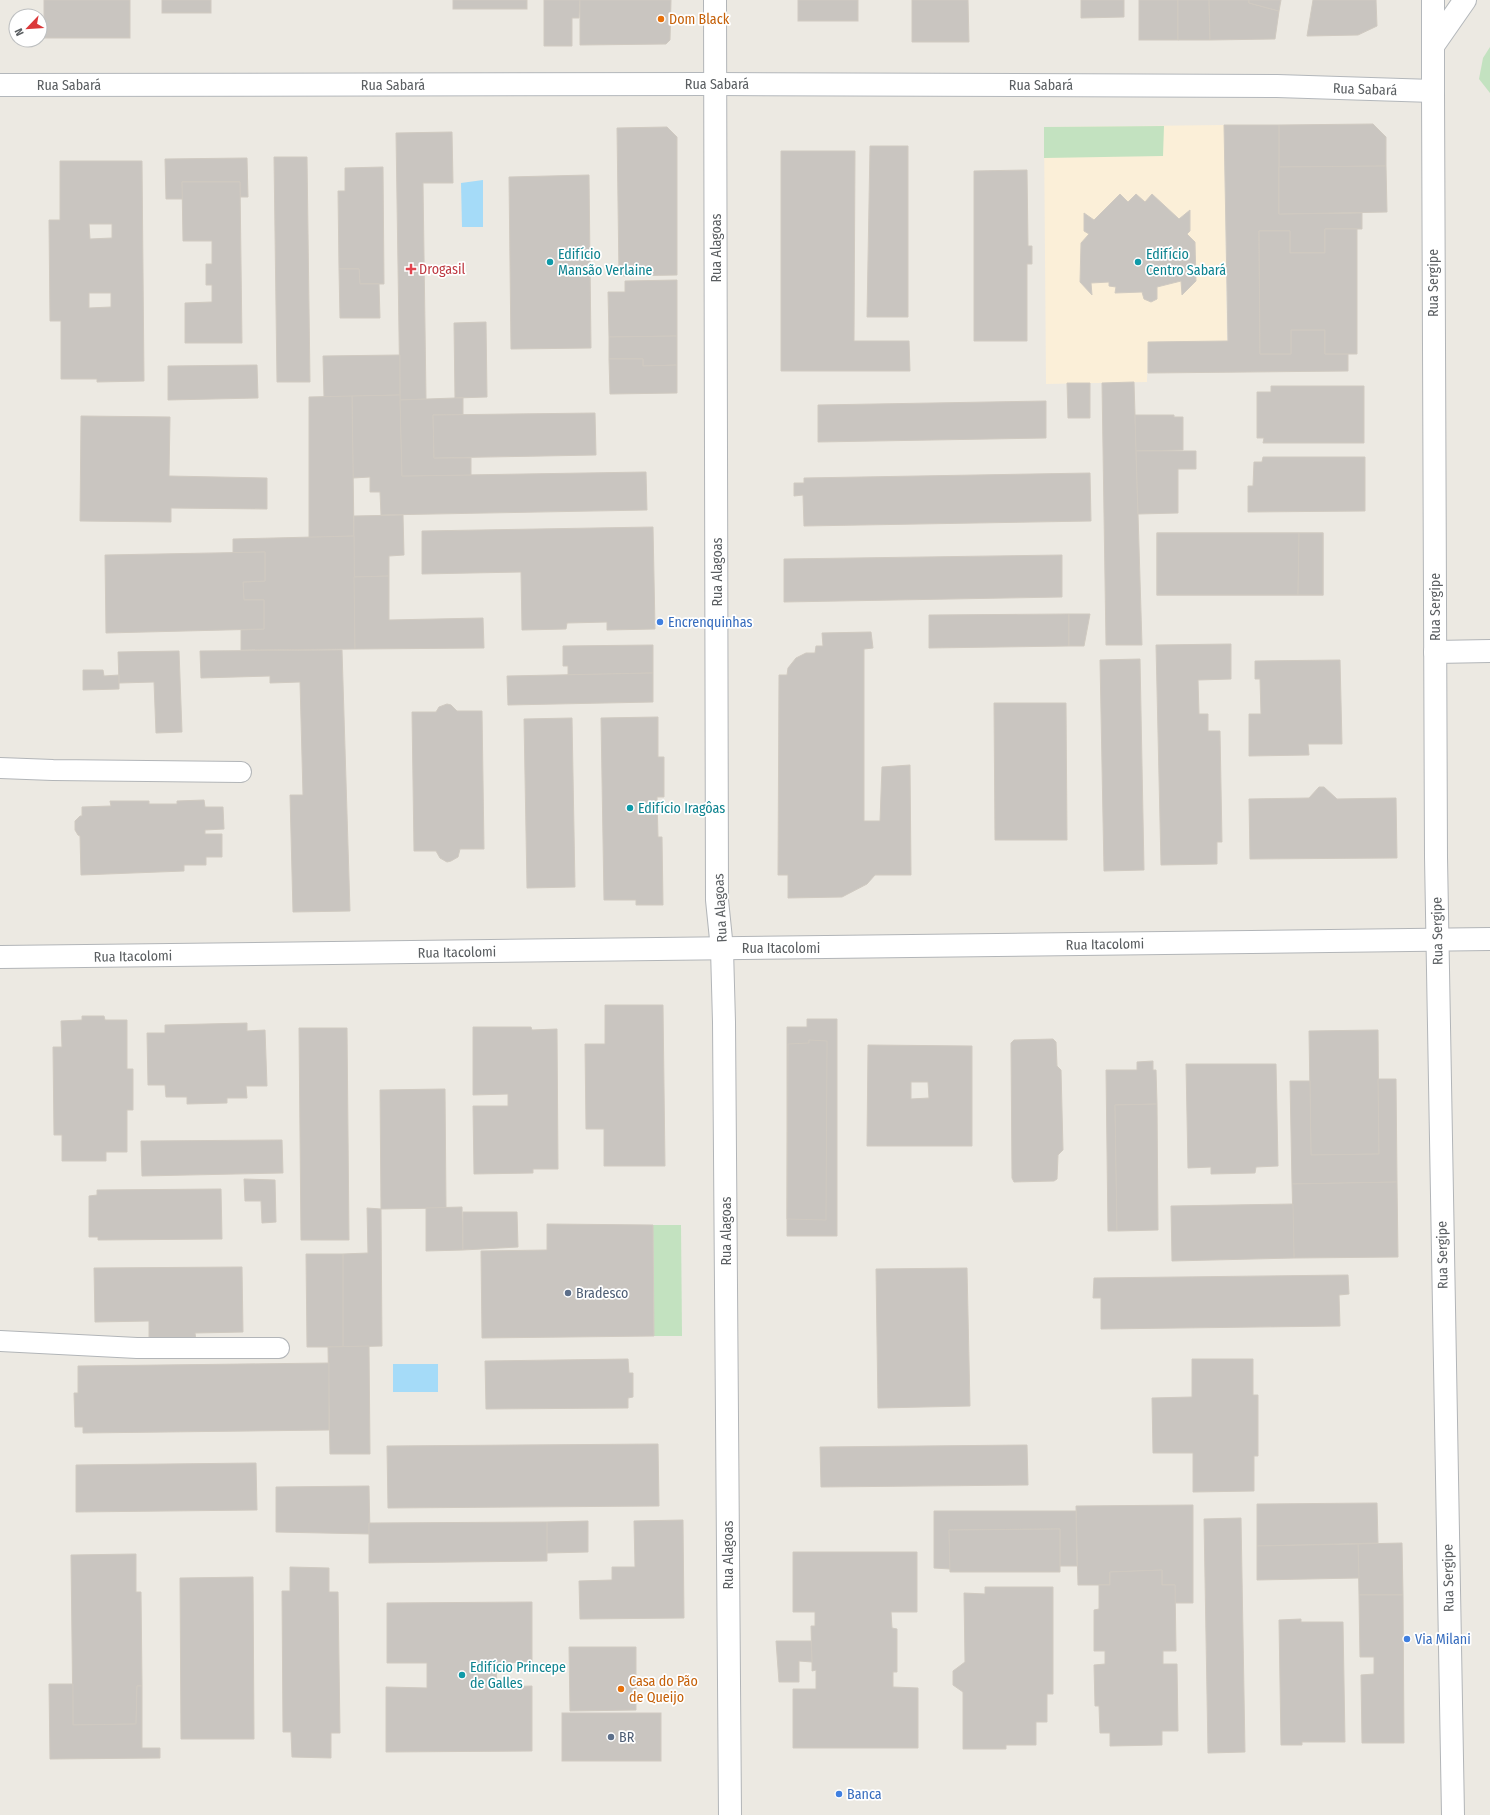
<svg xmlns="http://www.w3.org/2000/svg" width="1490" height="1815" font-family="'Fira Sans Condensed',sans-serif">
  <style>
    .commercial { fill: #fbefd8 }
    .green { fill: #c3e2c0 }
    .water { fill: #a5dbf8 }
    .building { fill: #c9c5c0; stroke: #d0cac1; fill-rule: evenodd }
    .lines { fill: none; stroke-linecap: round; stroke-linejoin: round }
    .lane-casing { stroke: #b2b5b8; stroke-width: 22 }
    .street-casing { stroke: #b2b5b8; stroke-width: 24 }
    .secondary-casing { stroke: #b3b7bb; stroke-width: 24 }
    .lane { stroke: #fff; stroke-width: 20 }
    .street { stroke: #fff; stroke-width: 22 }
    .secondary { stroke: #fff; stroke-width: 22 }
    .food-dot { fill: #e8710a; stroke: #fff; stroke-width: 1.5 }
    .culture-dot { fill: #0f9aa8; stroke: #fff; stroke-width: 1.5 }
    .health-dot { fill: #e0444e; stroke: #fff; stroke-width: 1.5 }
    .shop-dot { fill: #3f7fe0; stroke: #fff; stroke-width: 1.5 }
    .service-dot { fill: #5c6f8a; stroke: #fff; stroke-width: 1.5 }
    .labels { text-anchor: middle; stroke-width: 3.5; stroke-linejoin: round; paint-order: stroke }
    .food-label { font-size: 14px; fill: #c56008; stroke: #fff; text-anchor: start }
    .street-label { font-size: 14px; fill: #5a5e61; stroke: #fff }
    .culture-label { font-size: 14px; fill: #0d838f; stroke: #fff; text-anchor: start }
    .health-label { font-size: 14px; fill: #be3a42; stroke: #fff; text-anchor: start }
    .shop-label { font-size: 14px; fill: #366cbe; stroke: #fff; text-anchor: start }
    .service-label { font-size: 14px; fill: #4e5e75; stroke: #fff; text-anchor: start }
  </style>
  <rect width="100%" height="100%" fill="#ece9e2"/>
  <polygon class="commercial" points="1224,125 1227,341 1148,342 1147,382 1046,384 1044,127"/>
  <g class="green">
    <polygon points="1490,47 1490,93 1479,79 1483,58"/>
    <polygon points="1164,126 1163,156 1044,158 1044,127"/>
    <polygon points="653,1225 681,1225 682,1336 654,1336"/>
  </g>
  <g class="water">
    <polygon points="483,180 483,227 462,227 461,183"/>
    <rect x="393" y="1364" width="45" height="28"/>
  </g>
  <g class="building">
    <rect x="44" y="0" width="86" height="38"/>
    <rect x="162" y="0" width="49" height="13"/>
    <rect x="453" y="0" width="74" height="9"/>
    <polygon points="544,0 580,0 579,18 572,18 572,46 544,46"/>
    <polygon points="580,0 671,0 670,40 666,44 580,45"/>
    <rect x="798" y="0" width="60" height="21"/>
    <polygon points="912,0 968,0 969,42 912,42"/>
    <polygon points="1081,0 1124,0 1124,17 1081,18"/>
    <rect x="1139" y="0" width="39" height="40"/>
    <polygon points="1178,0 1209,0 1210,40 1178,40"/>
    <polygon points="1209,0 1249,0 1249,3 1279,11 1275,39 1210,40"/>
    <polygon points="1249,0 1281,0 1279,11 1249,3"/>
    <polygon points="1313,0 1376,0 1377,26 1358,35 1307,36"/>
    <polygon points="1373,124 1386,137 1386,166 1279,167 1279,125"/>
    <polygon points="1224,125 1279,125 1279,214 1362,213 1362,229 1325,229 1325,253 1290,253 1290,231 1259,231 1260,354 1291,354 1291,330 1325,330 1325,354 1348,354 1348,371 1148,373 1148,342 1228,341"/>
    <polygon points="667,127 677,137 677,275 619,276 617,128"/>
    <polygon points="452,132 453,183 423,183 426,399 400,400 396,133"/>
    <polygon points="870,146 908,146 908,317 867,317"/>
    <polygon points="781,151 855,151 854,341 909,341 910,371 781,371"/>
    <polygon points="274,157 307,157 310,382 277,382"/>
    <polygon points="247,158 248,197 240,197 240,182 182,182 183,199 166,199 165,159"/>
    <path d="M 60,161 L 142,161 L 144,381 L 97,382 L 97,379 L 61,379 L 61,321 L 50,321 L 49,220 L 60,220 ZM 89,224 L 112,224 L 112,238 L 90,239 ZM 89,293 L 111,293 L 111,307 L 89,308 Z"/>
    <polygon points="1386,166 1387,212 1279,214 1279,167"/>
    <polygon points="383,167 384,284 360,284 359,269 339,269 338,191 345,191 345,168"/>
    <polygon points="1027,170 1028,246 1032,246 1032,264 1027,264 1027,341 974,341 974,171"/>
    <polygon points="589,175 591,348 511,349 509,177"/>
    <polygon points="182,182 240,182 242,343 185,343 185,303 212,302 212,285 206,285 206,264 212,264 212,241 183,241"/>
    <polygon points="1120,194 1128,202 1136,194 1145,202 1152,194 1179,219 1190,210 1190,231 1187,234 1195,242 1196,281 1182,295 1181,281 1157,287 1157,299 1151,302 1144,299 1142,292 1115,293 1116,287 1109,286 1109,282 1091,283 1092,295 1080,282 1081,243 1089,234 1084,231 1084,213 1094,220"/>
    <polygon points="1325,229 1357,229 1357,354 1325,354 1325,330 1291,330 1291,354 1260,354 1259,231 1290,231 1290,253 1325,253"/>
    <polygon points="339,269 359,269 360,284 379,284 380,318 340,318"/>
    <polygon points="677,280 677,336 609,337 608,292 625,292 625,281"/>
    <polygon points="486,322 487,397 455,398 454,323"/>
    <polygon points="677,336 677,365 643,366 643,359 609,359 609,337"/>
    <polygon points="400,355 400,395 324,397 323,356"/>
    <polygon points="609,359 643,359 643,366 677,365 677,393 610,394"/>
    <polygon points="257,365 258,398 168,400 168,366"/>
    <polygon points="1134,382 1142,645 1106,645 1102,383"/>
    <polygon points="1067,383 1090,383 1090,418 1068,418"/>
    <polygon points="1271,386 1364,386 1364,443 1263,443 1264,438 1257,438 1257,392 1271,392"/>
    <polygon points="400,395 402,476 646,472 647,510 381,515 380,492 370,492 370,477 353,478 352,396"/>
    <polygon points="352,396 354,536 309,538 309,397"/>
    <polygon points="455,398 463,398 463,415 433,415 434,458 471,458 471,475 402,476 400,400"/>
    <polygon points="1046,401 1046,438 818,442 818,405"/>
    <polygon points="595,413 596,455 434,458 433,415"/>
    <polygon points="1135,415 1174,415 1174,417 1183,417 1183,450 1136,451"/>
    <polygon points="81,416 170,417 169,476 267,478 267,509 171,508 171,522 80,521"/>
    <polygon points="1136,451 1196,451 1196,469 1178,469 1178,513 1138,514"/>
    <polygon points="1263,457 1365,457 1365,511 1248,512 1248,486 1253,486 1254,462 1262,462"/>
    <polygon points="1090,473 1091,521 804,526 803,495 794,496 794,483 804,483 804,478"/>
    <polygon points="403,515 404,555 389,556 389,576 354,577 354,516"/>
    <polygon points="653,527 655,629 607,630 607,622 567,623 566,629 522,630 521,572 422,574 422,531"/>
    <rect x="1157" y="533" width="166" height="62"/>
    <polygon points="1157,533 1299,533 1298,595 1157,595"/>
    <polygon points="1299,533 1323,533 1323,595 1298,595"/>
    <polygon points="354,536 355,649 241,650 241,630 264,629 264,600 244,600 243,582 265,581 265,552 233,553 233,539"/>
    <polygon points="265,552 265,581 243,582 244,600 264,600 264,629 106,633 105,555"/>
    <polygon points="1062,555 1062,597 784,602 784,559"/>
    <polygon points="389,576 389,620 483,618 484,648 355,649 354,577"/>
    <polygon points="1069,614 1069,646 929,648 929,615"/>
    <polygon points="1069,614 1090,614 1084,646 1069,646"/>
    <polygon points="871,632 873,648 864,649 864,821 880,821 882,767 910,765 911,875 875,875 867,884 842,897 788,898 788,875 778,875 779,675 787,675 788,668 796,658 806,653 815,653 816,646 823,646 822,633"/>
    <polygon points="1231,644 1231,679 1198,680 1199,714 1208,714 1208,731 1220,731 1222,842 1217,842 1217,864 1161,865 1156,645"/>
    <polygon points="653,645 653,673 568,675 568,666 563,666 563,646"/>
    <polygon points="342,650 350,911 293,912 290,795 303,795 300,682 270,683 270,676 201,678 200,651"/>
    <polygon points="179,651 182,732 156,733 154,682 119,683 118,652"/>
    <polygon points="1140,659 1144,870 1104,871 1100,660"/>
    <polygon points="1340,660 1342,744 1308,744 1309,755 1249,756 1249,714 1261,714 1260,679 1255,679 1255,661"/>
    <polygon points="83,670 103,670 104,676 119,675 119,689 83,690"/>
    <polygon points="653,673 653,702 508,705 507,676"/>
    <polygon points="994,703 1066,703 1067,840 995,840"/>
    <polygon points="447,704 451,705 457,711 482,711 484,849 460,849 458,857 451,861 447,862 440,858 436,851 414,851 412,712 436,712 439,707"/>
    <polygon points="658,717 658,757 664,757 664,797 657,797 658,837 662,837 663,905 636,905 636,900 604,900 601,718"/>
    <polygon points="572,718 575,887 527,888 524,719"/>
    <polygon points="1319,787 1324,787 1337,799 1396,798 1397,858 1250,859 1249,799 1309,798"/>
    <polygon points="204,800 205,807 223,807 224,829 205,830 205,834 222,834 222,857 206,857 206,865 184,865 184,871 81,875 80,836 78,835 75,830 75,821 80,816 82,816 82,807 111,806 110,801 149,801 149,804 177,804 177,801"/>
    <polygon points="605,1005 663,1005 665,1166 604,1166 604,1129 586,1129 585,1044 605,1044"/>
    <polygon points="82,1016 104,1016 105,1020 127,1020 127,1069 133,1069 133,1110 127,1110 127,1152 106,1152 106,1161 62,1161 62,1135 54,1135 53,1047 62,1047 61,1021 82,1020"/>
    <polygon points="807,1019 837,1019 837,1236 787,1236 787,1027 807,1027"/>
    <polygon points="247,1023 247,1031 265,1030 267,1086 246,1086 247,1098 227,1098 227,1103 187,1104 187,1097 166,1097 165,1085 148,1085 147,1033 165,1033 165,1025"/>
    <polygon points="473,1027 531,1027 532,1030 557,1029 558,1169 533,1169 533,1173 474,1174 473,1106 508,1106 508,1094 473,1095"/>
    <polygon points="299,1028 347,1028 349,1240 301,1240"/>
    <polygon points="1378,1030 1379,1154 1311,1155 1309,1031"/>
    <polygon points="1053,1039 1056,1042 1057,1066 1061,1070 1063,1150 1058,1155 1057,1179 1054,1181 1014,1182 1012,1178 1011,1043 1014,1040"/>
    <polygon points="809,1040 827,1041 826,1220 787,1219 788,1044 809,1043"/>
    <path d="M 868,1045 L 972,1046 L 972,1146 L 867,1146 ZM 911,1082 L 928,1082 L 929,1098 L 911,1099 Z"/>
    <polygon points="1153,1061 1153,1070 1156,1070 1157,1104 1115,1105 1117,1231 1108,1231 1106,1070 1137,1070 1137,1062"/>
    <polygon points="1186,1064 1276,1064 1278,1166 1256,1167 1255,1173 1211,1174 1211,1167 1188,1168"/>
    <polygon points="1378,1079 1396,1079 1397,1182 1292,1184 1290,1081 1310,1081 1311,1155 1379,1154"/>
    <polygon points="445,1089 446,1208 381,1209 380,1090"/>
    <polygon points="1157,1104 1158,1230 1117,1231 1115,1105"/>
    <polygon points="282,1140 283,1173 142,1176 141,1141"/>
    <polygon points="244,1179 275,1180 276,1222 262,1223 261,1201 245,1201"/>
    <polygon points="1397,1182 1398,1257 1294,1258 1292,1184"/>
    <polygon points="221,1189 222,1239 98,1240 98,1237 89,1237 89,1196 97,1195 97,1190"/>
    <polygon points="1293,1204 1294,1258 1172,1261 1171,1206"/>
    <polygon points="462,1207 463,1250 426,1251 426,1208"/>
    <polygon points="367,1208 381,1209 382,1346 343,1347 343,1254 368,1253"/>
    <polygon points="463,1212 517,1212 518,1247 463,1250"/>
    <polygon points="547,1224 653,1225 654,1336 482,1338 481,1251 547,1250"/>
    <polygon points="306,1254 343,1254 343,1347 307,1347"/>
    <polygon points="242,1267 243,1332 195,1333 196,1340 149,1340 149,1321 95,1322 94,1268"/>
    <polygon points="967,1268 970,1406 878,1408 876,1269"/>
    <polygon points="1348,1275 1349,1294 1339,1295 1340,1326 1101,1329 1101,1298 1093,1298 1094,1278"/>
    <polygon points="369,1346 370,1454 330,1454 328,1347"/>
    <polygon points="628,1359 629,1373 633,1373 633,1397 628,1398 628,1408 486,1409 485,1361"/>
    <polygon points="1192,1359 1253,1359 1253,1395 1258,1395 1258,1456 1254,1456 1254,1491 1193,1492 1193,1453 1153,1453 1152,1398 1192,1397"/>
    <polygon points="329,1363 329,1430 83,1433 83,1427 75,1427 74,1393 78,1393 78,1366"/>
    <polygon points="658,1444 659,1506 388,1508 387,1446"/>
    <polygon points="1027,1445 1028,1485 821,1487 820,1447"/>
    <polygon points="256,1463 257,1510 76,1512 76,1465"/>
    <polygon points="369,1486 370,1534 276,1532 276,1487"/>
    <polygon points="1377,1503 1378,1543 1257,1546 1257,1504"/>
    <polygon points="1193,1505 1193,1603 1175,1603 1175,1585 1162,1585 1162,1570 1110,1572 1110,1585 1078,1585 1076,1506"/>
    <polygon points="934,1511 1076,1511 1077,1566 1060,1566 1060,1529 949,1530 950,1569 934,1568"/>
    <polygon points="1241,1518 1245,1752 1208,1753 1204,1519"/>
    <polygon points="683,1520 684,1618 580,1619 579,1581 612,1580 612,1567 635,1567 634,1521"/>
    <polygon points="588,1521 588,1552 547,1553 547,1522"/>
    <polygon points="547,1522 547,1561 369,1563 369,1523"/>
    <polygon points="1060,1529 1060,1572 950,1572 949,1530"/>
    <polygon points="1402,1543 1403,1595 1359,1595 1358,1544"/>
    <polygon points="1358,1544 1359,1578 1257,1580 1257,1546"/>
    <polygon points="793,1552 917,1552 917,1612 891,1612 892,1628 897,1629 897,1672 893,1672 893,1687 918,1688 918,1748 793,1748 793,1689 816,1689 816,1670 812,1671 812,1662 811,1626 815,1626 815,1612 793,1612"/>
    <polygon points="136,1554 136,1592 141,1592 142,1686 137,1686 136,1724 73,1725 71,1555"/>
    <polygon points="290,1567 329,1568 329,1592 338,1592 340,1733 331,1733 331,1758 292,1757 291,1732 283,1732 282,1591 290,1591"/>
    <polygon points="1162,1570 1162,1585 1175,1585 1176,1651 1163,1651 1163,1664 1177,1664 1178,1731 1162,1731 1162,1745 1110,1746 1110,1733 1100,1733 1099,1706 1095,1706 1094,1665 1105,1664 1105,1651 1094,1651 1094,1610 1099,1609 1099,1585 1110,1585 1110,1572"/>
    <polygon points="253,1577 254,1739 181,1739 180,1578"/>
    <polygon points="985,1587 1053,1587 1053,1694 1047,1694 1047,1722 1036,1722 1036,1745 1006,1745 1006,1749 963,1749 963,1692 953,1685 953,1671 965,1662 964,1593 985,1594"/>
    <polygon points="1359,1595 1403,1595 1404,1743 1362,1743 1361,1675 1374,1674 1374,1657 1360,1657"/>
    <polygon points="532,1602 532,1662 496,1663 497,1687 532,1686 532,1751 386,1752 386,1687 427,1688 427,1663 387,1663 387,1603"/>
    <polygon points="1301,1619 1301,1622 1343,1622 1345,1742 1302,1742 1302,1745 1281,1745 1279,1620"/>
    <polygon points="776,1641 811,1641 812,1662 799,1661 799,1682 779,1682"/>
    <polygon points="569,1647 636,1647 636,1710 570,1711"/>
    <polygon points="49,1684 73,1684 73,1725 136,1724 137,1686 142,1686 142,1748 160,1748 160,1758 50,1759"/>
    <rect x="562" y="1713" width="99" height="48"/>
  </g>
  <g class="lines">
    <defs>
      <g id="lane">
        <polyline points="0,768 53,770 241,772"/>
        <polyline points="0,1341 137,1348 279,1348"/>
      </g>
      <g id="street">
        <polyline points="715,0 717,900 722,949 724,1022 730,1815"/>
        <polyline points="1433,91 1436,857 1453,1815"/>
        <polyline points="1435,652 1490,651"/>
        <polyline points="0,957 1490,939"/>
      </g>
      <g id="secondary">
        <polyline points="1433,46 1465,0"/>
        <polyline points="0,85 715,84 1277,86 1433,91 1433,0"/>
      </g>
    </defs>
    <use href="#lane" class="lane-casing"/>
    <use href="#street" class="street-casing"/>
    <use href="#secondary" class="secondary-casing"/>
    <use href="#lane" class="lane"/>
    <use href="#street" class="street"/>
    <use href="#secondary" class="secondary"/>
  </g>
  <g class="food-dot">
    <circle cx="661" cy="19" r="4"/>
    <circle cx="621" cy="1689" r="4"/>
  </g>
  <g class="culture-dot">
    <circle cx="550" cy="262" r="4"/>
    <circle cx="1138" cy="262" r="4"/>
    <circle cx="630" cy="808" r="4"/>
    <circle cx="462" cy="1675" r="4"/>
  </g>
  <path class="health-dot" d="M409 263h4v4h4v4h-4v4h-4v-4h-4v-4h4z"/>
  <g class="shop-dot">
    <circle cx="660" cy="622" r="4"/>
    <circle cx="1407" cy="1639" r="4"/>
    <circle cx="839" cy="1794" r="4"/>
  </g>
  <g class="service-dot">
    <circle cx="568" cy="1293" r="4"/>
    <circle cx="611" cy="1737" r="4"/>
  </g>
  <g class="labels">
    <g class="food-label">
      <text x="669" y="24">Dom Black</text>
      <text x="629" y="1686">Casa do Pão<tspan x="629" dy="16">de Queijo</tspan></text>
    </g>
    <g class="street-label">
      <text x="717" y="89">Rua Sabará</text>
      <text x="69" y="90">Rua Sabará</text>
      <text x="393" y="90">Rua Sabará</text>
      <text x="1041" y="90">Rua Sabará</text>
      <text transform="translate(1365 89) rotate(2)" y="5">Rua Sabará</text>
      <text transform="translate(716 248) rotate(-90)" y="5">Rua Alagoas</text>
      <text transform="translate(1433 283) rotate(-90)" y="5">Rua Sergipe</text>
      <text transform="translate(717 572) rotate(-90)" y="5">Rua Alagoas</text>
      <text transform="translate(1435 607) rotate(-90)" y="5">Rua Sergipe</text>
      <text transform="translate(720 908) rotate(-93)" y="5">Rua Alagoas</text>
      <text transform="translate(1437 931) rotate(-91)" y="5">Rua Sergipe</text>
      <text transform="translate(1105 944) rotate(-1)" y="5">Rua Itacolomi</text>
      <text x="781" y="953">Rua Itacolomi</text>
      <text transform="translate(457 952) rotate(-1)" y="5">Rua Itacolomi</text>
      <text transform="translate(133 956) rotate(-1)" y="5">Rua Itacolomi</text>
      <text transform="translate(726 1231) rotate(-90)" y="5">Rua Alagoas</text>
      <text transform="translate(1442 1255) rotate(-91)" y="5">Rua Sergipe</text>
      <text transform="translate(728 1555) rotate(-90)" y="5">Rua Alagoas</text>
      <text transform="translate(1448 1578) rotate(-91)" y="5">Rua Sergipe</text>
    </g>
    <g class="culture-label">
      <text x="558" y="259">Edifício<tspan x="558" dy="16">Mansão Verlaine</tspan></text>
      <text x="1146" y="259">Edifício<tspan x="1146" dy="16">Centro Sabará</tspan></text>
      <text x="638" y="813">Edifício Iragôas</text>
      <text x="470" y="1672">Edifício Princepe<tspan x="470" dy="16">de Galles</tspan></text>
    </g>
    <g class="health-label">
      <text x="419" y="274">Drogasil</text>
    </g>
    <g class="shop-label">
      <text x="668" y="627">Encrenquinhas</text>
      <text x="1415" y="1644">Via Milani</text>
      <text x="847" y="1799">Banca</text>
    </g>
    <g class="service-label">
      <text x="576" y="1298">Bradesco</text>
      <text x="619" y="1742">BR</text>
    </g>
  </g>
  <g transform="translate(28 28) rotate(245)"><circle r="19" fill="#ffffff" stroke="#bdbfc0"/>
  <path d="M0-3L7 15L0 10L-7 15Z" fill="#db383a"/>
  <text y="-6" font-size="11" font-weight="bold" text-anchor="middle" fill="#5a5e61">N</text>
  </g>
</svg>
